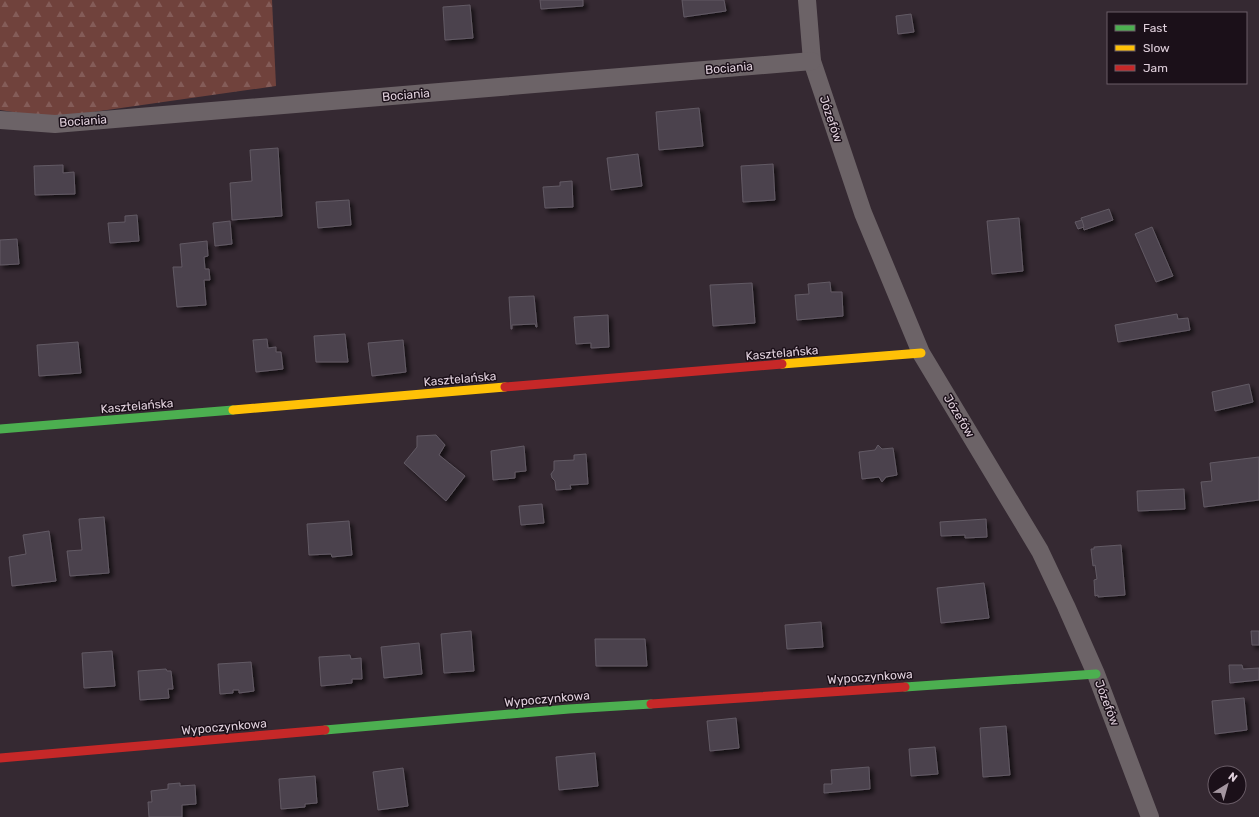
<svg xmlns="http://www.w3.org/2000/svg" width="1259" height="817" font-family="Rubik,sans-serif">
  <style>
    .forest { fill: url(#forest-firs) }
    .building { fill: #4b424e; stroke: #625a64; filter: url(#shadow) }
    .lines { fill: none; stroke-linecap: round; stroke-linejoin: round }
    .street { stroke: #6c6367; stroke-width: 18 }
    .fast { stroke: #4caf50; stroke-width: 9 }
    .slow { stroke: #ffc107; stroke-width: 9 }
    .jam { stroke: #c62828; stroke-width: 9 }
    .labels { text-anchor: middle; stroke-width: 3; stroke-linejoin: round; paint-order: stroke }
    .street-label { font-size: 12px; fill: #e0d0dc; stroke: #1b1019 }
  </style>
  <defs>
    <pattern id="forest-firs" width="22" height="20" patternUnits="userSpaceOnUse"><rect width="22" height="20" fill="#70423c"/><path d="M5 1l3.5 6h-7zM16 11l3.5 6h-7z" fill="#845c58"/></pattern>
    <filter id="shadow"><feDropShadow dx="3.5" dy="3.5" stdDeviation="2" flood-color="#0009"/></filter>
  </defs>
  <rect width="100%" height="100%" fill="#352932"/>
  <polygon class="forest" points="0,0 272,0 276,86 51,118 0,110"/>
  <g class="building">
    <polygon points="540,0 583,0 583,6 541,9"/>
    <polygon points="682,0 724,0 726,11 684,17"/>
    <polygon points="470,5 473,38 445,40 443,7"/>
    <polygon points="911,14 914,32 898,34 896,16"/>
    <polygon points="699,108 703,146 659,150 656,112"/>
    <polygon points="278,148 282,216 232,220 230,183 252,181 250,150"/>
    <polygon points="638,154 642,186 611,190 607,158"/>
    <polygon points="773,164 775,200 743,202 741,166"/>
    <polygon points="63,165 63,173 74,172 75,194 35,195 34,166"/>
    <polygon points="572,181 573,207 545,208 543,187 560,186 560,182"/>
    <polygon points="349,200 351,225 318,228 316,202"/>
    <polygon points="1109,209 1113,220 1084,230 1081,218"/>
    <polygon points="137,215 139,241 110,243 108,223 125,222 125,216"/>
    <polygon points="1019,218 1023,271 992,274 987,221"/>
    <polygon points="1082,220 1084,227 1078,229 1075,222"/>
    <polygon points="230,221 232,244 215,246 213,223"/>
    <polygon points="1152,227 1173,276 1156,282 1135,234"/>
    <polygon points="17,239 19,264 0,265 0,240"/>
    <polygon points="207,241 208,256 204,257 205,269 209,269 210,280 204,280 206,305 177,307 173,267 182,267 180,244"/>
    <polygon points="830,282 831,292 842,292 843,316 797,320 795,295 809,294 808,284"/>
    <polygon points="752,283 755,323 713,326 710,285"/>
    <polygon points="534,296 537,327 536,327 535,324 512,325 512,329 511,329 509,297"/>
    <polygon points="1177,314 1178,319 1188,318 1190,330 1118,342 1115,325"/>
    <polygon points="608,315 609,347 591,348 591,343 576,344 574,317"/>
    <polygon points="345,334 348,362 316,362 314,336"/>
    <polygon points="267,339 268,348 276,347 276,352 281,352 283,369 256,372 253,340"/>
    <polygon points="403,340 406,372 372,376 368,343"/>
    <polygon points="78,342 81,373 39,376 37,345"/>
    <polygon points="1249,384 1253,402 1215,411 1212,392"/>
    <polygon points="436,435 445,445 439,455 465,476 446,501 404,463 417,447 417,436"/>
    <polygon points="878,445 882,449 893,448 897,475 886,477 882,482 879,477 862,479 859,452 875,450"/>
    <polygon points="524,446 526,471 515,472 515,478 493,480 491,451"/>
    <polygon points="586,454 588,484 570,485 571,489 556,490 555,481 552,478 551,474 554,470 554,461 574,460 574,455"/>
    <polygon points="1259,457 1259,500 1204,507 1201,482 1212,481 1210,463"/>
    <polygon points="1184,489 1185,509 1138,511 1137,491"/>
    <polygon points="542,504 544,523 521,525 519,506"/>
    <polygon points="104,517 109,573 70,576 67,551 82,550 79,519"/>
    <polygon points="986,519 987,537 965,538 965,535 941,536 940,522"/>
    <polygon points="349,521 352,555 332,557 331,554 309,555 307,524"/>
    <polygon points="49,531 56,581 12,586 9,557 26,554 23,535"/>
    <polygon points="1121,545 1125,595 1098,597 1098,595 1095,596 1094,580 1097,579 1095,565 1093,566 1091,549 1094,549 1094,547"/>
    <polygon points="984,583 989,618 941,623 937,588"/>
    <polygon points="821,622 823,647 787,649 785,625"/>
    <polygon points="471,631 474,671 444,673 441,634"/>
    <polygon points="1251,631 1259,631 1259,645 1252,645"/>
    <polygon points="595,639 645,639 647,666 596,666"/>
    <polygon points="419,643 422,674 384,678 381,647"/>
    <polygon points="112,651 115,686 84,688 82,653"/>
    <polygon points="350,655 351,659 361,658 362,679 352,679 352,683 321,686 319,657"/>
    <polygon points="251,662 254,691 239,693 239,690 233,690 233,693 220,694 218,664"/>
    <polygon points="1229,665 1242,665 1243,669 1259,668 1259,680 1230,683"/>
    <polygon points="166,669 167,671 171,671 173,689 168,689 169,698 140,700 138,671"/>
    <polygon points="1244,698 1247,730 1215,734 1212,701"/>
    <polygon points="736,718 739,748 710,751 707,721"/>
    <polygon points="1006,726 1010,775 983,777 980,728"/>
    <polygon points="935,747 938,774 911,776 909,749"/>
    <polygon points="595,753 598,786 559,790 556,757"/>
    <polygon points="869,767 870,789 824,793 824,784 832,784 831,770"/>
    <polygon points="403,768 408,806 378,810 373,772"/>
    <polygon points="315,776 317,803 305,804 305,807 281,809 279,779"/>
    <polygon points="180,783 180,786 195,785 196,804 182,805 182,817 149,817 148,802 152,802 151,791 168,789 168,784"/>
  </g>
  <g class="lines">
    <g class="street">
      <polyline points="807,0 812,61 863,213 921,353 1040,551 1066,606 1096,674 1150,817"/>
      <polyline points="0,120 55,124 812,61"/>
    </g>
    <g class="fast">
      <polyline points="0,429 233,410"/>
      <polyline points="905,687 1096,674"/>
      <polyline points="325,730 569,709 651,704"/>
    </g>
    <g class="slow">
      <polyline points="782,364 921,353"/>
      <polyline points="233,410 505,387"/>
    </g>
    <g class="jam">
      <polyline points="505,387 782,364"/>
      <polyline points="651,704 905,687"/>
      <polyline points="0,758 325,730"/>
    </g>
  </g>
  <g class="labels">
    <g class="street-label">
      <text transform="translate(729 68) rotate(-5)" y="4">Bociania</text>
      <text transform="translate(406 95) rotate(-5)" y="4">Bociania</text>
      <text transform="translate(831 119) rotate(71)" y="4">Józefów</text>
      <text transform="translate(83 121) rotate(-4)" y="4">Bociania</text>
      <text transform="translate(782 353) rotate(-5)" y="4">Kasztelańska</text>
      <text transform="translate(460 379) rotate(-5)" y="4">Kasztelańska</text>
      <text transform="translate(137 406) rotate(-5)" y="4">Kasztelańska</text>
      <text transform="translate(959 416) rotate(59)" y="4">Józefów</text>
      <text transform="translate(870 677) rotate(-4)" y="4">Wypoczynkowa</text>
      <text transform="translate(547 699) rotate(-5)" y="4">Wypoczynkowa</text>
      <text transform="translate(1107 703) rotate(69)" y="4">Józefów</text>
      <text transform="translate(224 727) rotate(-5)" y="4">Wypoczynkowa</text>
    </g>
  </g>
  <rect x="1107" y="12" width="140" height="72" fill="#1b1019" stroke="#6a5d67"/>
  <rect x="1115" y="25" width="20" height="6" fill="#4caf50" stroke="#6a5d67"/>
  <text x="1143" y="32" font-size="12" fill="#e0d0dc">Fast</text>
  <rect x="1115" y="45" width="20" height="6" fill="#ffc107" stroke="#6a5d67"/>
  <text x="1143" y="52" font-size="12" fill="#e0d0dc">Slow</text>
  <rect x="1115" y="65" width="20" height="6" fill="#c62828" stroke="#6a5d67"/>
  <text x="1143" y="72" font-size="12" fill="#e0d0dc">Jam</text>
  <g transform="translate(1227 785) rotate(37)"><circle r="19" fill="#1b1019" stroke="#6a5d67"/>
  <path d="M0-3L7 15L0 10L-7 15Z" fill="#a496a0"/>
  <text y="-6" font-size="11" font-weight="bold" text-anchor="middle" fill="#e0d0dc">N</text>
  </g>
</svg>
